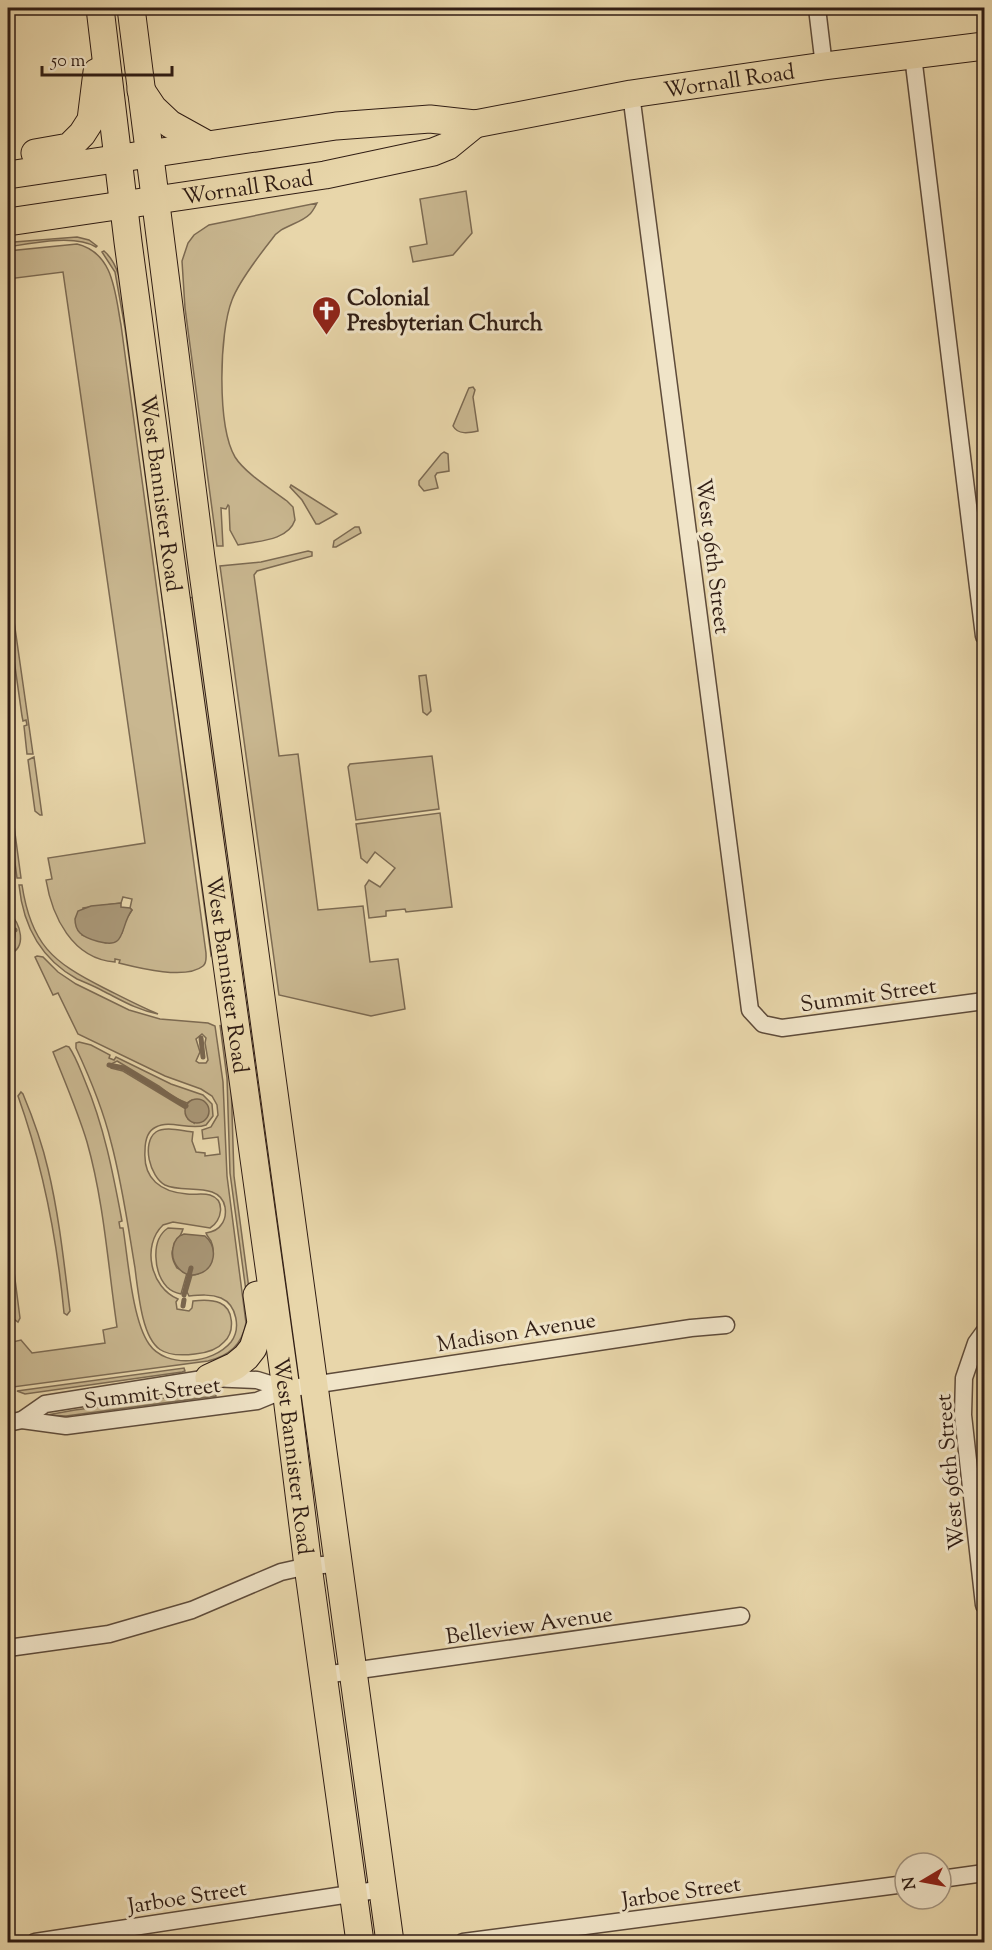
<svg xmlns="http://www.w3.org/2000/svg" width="992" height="1950" font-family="'Sorts Mill Goudy',serif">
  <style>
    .green { fill: #c9b790; stroke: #7c6a52; stroke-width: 1.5; fill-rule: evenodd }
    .water { fill: #a99777; stroke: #79664f; stroke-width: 1.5 }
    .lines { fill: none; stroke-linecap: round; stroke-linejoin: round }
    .stream { stroke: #79664f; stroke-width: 5 }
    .street-casing { stroke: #5e4b3a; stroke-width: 19 }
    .primary-casing { stroke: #301d14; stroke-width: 29 }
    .street { stroke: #f0e4c8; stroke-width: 16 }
    .primary { stroke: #e8d6aa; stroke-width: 27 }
    .labels { text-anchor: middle; stroke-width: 6; stroke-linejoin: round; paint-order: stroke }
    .street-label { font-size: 22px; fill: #301d14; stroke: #f0e4c8 }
    .poi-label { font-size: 22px; font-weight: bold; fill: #301d14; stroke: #f0e4c8; text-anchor: start }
  </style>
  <rect width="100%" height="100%" fill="#e8d6aa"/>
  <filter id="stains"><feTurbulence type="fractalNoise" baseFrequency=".00333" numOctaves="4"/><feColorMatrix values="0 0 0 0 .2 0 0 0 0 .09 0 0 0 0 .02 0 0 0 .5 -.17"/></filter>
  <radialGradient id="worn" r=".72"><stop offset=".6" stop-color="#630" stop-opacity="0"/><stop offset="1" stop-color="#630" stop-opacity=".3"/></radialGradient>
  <g class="green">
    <polygon points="466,191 472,233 453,255 413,262 410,247 427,244 420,199"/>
    <path d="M 317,203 C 315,207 313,211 310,214 C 299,225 281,225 272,239 C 261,253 238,284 232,300 C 219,333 217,426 235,457 C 245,473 271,489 287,501 L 293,507 L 295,520 C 288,541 257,541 238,545 L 230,530 L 229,506 L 228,505 L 226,509 L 221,508 L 223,546 L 217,546 L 185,308 L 182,261 L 188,243 L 194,235 L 209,225 Z"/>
    <path d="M 77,237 L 89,240 L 97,246 L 96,247 C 75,234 32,243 8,247 L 8,243 L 14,242 Z"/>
    <path d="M 77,244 C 114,253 115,293 121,325 L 206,953 C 206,958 207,963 203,966 C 186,980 139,968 119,963 L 120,960 L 115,959 L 115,962 C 72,959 52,916 46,880 L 52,879 L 48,858 L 145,843 L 63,272 L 8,279 L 8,251 ZM 123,897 L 132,899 L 130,908 L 132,910 L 125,921 L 122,933 L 106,943 L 82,935 L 83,908 L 121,903 Z"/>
    <path d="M 104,251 C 122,266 123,298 127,319 L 212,953 L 211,955 L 125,328 L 115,272 L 102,252 Z"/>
    <path d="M 473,387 L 475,390 L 473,397 L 478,431 C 469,433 458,435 453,426 L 468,390 L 469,388 Z"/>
    <polygon points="444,452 448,454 449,471 437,473 435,476 438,488 424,491 419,485 419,481 441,454"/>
    <polygon points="291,485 337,514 319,524 316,524 302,500 290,487"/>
    <polygon points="355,527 359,527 361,533 336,547 333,547 334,541"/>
    <polygon points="308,551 312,552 312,556 257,571 254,575 279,756 298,754 318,910 363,906 370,962 398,959 405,1009 371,1016 279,995 220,566 261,562"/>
    <polygon points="196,597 242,933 233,935 188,598"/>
    <polygon points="13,614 33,754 27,754 24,726 27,725 26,720 23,721 22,716 8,617"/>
    <polygon points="426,675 431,711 427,715 423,712 419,676"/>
    <polygon points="432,756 439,809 356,820 348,767 350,764"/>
    <polygon points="34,757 42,815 40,815 35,811 28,760"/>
    <path d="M 8,781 L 21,878 L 17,878 C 13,846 7,814 8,781 Z"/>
    <polygon points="440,813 452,907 406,912 405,909 386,911 386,916 369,918 365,886 369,880 380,887 395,868 375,852 367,863 361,858 356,824"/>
    <path d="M 19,885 L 22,885 C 31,944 52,962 104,988 C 122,997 139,1006 158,1014 C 137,1010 121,1000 103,991 C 94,986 86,983 77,979 C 41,959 23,925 19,885 Z"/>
    <path d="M 8,912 C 21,923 28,948 8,955 L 8,943 L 14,941 C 17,931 15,926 8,919 Z"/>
    <path d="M 37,956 L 43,957 L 58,972 L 76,984 L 129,1010 L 160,1019 L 208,1023 L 215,1026 L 223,1082 L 227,1176 L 246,1323 C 242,1345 229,1356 208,1361 L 13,1387 L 8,1360 L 8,1343 L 21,1340 L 32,1353 L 105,1343 L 103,1330 L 117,1327 C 108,1266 104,1202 87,1142 C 78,1112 65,1082 53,1052 L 66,1046 L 69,1047 C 76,1057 80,1069 85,1081 C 104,1126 113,1173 122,1221 L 119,1222 L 120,1228 L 123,1228 C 128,1258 132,1320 149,1344 C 166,1369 213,1364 231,1342 C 241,1329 237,1305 221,1298 C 211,1294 200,1295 189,1296 L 187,1292 L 192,1275 C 208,1274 217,1255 211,1241 C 209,1238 207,1236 206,1233 C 212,1232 218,1230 221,1225 C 225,1220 226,1213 225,1207 C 220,1181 183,1194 165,1185 C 150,1177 141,1143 156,1132 C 165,1126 182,1131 193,1132 L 192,1141 L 196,1152 L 205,1153 L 205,1156 L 220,1154 L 218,1137 L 203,1139 L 202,1130 L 211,1127 L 218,1115 L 217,1105 L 212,1096 L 201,1089 L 165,1076 L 78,1034 L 58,993 L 53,995 L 35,957 ZM 202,1034 L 206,1038 L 205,1043 L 208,1060 L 206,1063 L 199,1063 L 196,1061 L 200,1052 L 196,1039 Z"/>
    <polygon points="220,1025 224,1034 231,1081 234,1176 253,1319 247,1336 248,1306 230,1173 227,1078"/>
    <path d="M 79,1042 L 91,1045 L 110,1055 L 109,1058 L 114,1060 L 116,1057 L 171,1084 L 203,1095 L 212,1104 L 213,1116 L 206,1125 C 190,1131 170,1119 156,1127 C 147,1131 145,1142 145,1151 C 143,1179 161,1192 187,1194 C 194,1195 203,1193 210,1195 C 226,1200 222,1221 210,1228 L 173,1222 L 163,1225 C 141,1246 151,1288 178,1299 L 176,1302 L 177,1309 L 189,1311 L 192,1308 L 193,1301 C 201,1300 211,1299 220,1303 C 234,1309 235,1332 224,1342 C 217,1350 206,1353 195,1354 C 163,1358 151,1350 143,1318 C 139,1302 137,1285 135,1268 C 128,1226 122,1183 111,1142 C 103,1109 90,1078 76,1048 L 76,1043 ZM 117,1061 L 159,1086 L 175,1098 L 187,1103 L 192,1100 L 194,1123 L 188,1119 L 186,1109 L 123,1071 L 111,1068 L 109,1065 Z"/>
    <path d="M 21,1092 L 23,1094 C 33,1118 42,1143 48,1169 C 59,1215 64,1263 70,1311 L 67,1315 L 64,1313 C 57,1239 43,1166 18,1096 Z"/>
    <polygon points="8,1225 20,1318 18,1322 14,1319 8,1271"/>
    <path d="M 168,1228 L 183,1229 C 178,1245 165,1248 177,1268 L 187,1273 L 181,1294 C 176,1293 171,1291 167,1287 C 154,1273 150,1240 168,1228 Z"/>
    <polygon points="184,1368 185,1371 182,1372 25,1394 17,1391"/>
    <polygon points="215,1391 216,1396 66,1416 47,1415 75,1410"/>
  </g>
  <g class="water">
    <path d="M 121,903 L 121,907 L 130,908 L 132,910 C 124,920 124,936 117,941 C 110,947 86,939 80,933 C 76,929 75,925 75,919 L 78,911 L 91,906 Z"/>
    <circle cx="197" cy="1111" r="12"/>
    <path d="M 184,1234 L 205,1236 C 218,1247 216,1269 198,1274 C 183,1279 170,1263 173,1248 C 174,1241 177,1236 184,1234 Z"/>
  </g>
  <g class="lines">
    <g class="stream">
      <polyline points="8,932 15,930"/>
      <polyline points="201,1038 203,1057"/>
      <polyline points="109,1065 124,1068 186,1106"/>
      <polyline points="184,1295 191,1268"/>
      <polyline points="183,1306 184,1300"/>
    </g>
    <defs>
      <g id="street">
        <polyline points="817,8 824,66"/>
        <polyline points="913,56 984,636"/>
        <polyline points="631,94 750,1010 763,1024 782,1028 984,1001"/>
        <polyline points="984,1332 976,1343 964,1378 963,1415 984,1605"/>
        <polyline points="22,1420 45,1404 209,1378 257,1380 286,1389 691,1328 726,1325"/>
        <polyline points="8,1423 22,1420 66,1426 257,1401 286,1389"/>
        <polyline points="8,1648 109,1634 192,1610 281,1572 308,1566 337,1564"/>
        <polyline points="324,1675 741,1616"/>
        <polyline points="941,1879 984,1873"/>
        <polyline points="35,1942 383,1889"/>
        <polyline points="463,1942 905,1884"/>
      </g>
      <g id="primary">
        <path id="s1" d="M 100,8 L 128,242 L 171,561 L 286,1389 L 308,1566 L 360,1942"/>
        <polyline points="131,8 201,558 390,1942"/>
        <polyline points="141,90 153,108 170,124 208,145"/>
        <polyline points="35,153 69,147 82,134 91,120 97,72"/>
        <path id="s2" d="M 8,175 L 336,126 L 430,119 L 475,124 L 631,94 L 824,66 L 984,46"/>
        <path id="s3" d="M 8,222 L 325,175 L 433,152 L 448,146 L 475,124"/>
        <polyline points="209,1378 235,1366 246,1357 253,1348 261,1323 257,1295"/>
      </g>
    </defs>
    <use href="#street" class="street-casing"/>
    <use href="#primary" class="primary-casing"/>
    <use href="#street" class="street"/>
    <use href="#primary" class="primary"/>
  </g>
  <defs>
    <symbol id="church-pin" viewBox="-11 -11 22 30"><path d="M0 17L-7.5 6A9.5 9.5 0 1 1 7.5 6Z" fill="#8f2418" stroke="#f0e4c8"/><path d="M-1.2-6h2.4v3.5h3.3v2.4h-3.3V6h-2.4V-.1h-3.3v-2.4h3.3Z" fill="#fff"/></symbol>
  </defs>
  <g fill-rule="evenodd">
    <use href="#church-pin" x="310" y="294" width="33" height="45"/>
  </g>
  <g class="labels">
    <g class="street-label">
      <text dy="8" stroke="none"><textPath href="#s2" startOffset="729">Wornall Road</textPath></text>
      <text dy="8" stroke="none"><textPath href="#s3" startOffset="242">Wornall Road</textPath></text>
      <text dy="8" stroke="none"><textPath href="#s1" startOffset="489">West Bannister Road</textPath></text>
      <text transform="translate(714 556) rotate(83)" y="8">West 96th Street</text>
      <text dy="8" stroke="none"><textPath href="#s1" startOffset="975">West Bannister Road</textPath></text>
      <text transform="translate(868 994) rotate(-8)" y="8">Summit Street</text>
      <text transform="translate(516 1331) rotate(-9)" y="8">Madison Avenue</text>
      <text transform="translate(152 1392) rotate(-7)" y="8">Summit Street</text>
      <text dy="8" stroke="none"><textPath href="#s1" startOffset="1461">West Bannister Road</textPath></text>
      <text transform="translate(949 1472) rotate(-95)" y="8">West 96th Street</text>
      <text transform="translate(529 1624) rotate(-8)" y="8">Belleview Avenue</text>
      <text transform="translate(681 1891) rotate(-8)" y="8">Jarboe Street</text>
      <text transform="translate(187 1896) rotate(-9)" y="8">Jarboe Street</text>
    </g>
    <g class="poi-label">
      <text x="347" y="305">Colonial<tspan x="347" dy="25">Presbyterian Church</tspan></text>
    </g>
  </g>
  <rect width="992" height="1950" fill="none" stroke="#e8d6aa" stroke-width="30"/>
  <rect x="9" y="9" width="974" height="1932" fill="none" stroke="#301d14" stroke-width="3"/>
  <rect x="15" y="15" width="962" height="1920" fill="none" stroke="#301d14" stroke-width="1.5"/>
  <g transform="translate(923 1881) rotate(260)"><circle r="28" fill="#f0e4c8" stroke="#a39480" stroke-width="1.5"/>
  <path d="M0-4.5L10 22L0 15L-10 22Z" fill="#8f2418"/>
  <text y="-9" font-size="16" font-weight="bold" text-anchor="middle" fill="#301d14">N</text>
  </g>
  <path d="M42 66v9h130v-9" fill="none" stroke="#301d14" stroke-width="3"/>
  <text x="51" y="66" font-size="18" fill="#301d14" stroke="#f0e4c8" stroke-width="4.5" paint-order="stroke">50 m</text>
  <rect width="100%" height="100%" filter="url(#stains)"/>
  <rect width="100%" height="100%" fill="url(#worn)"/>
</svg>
